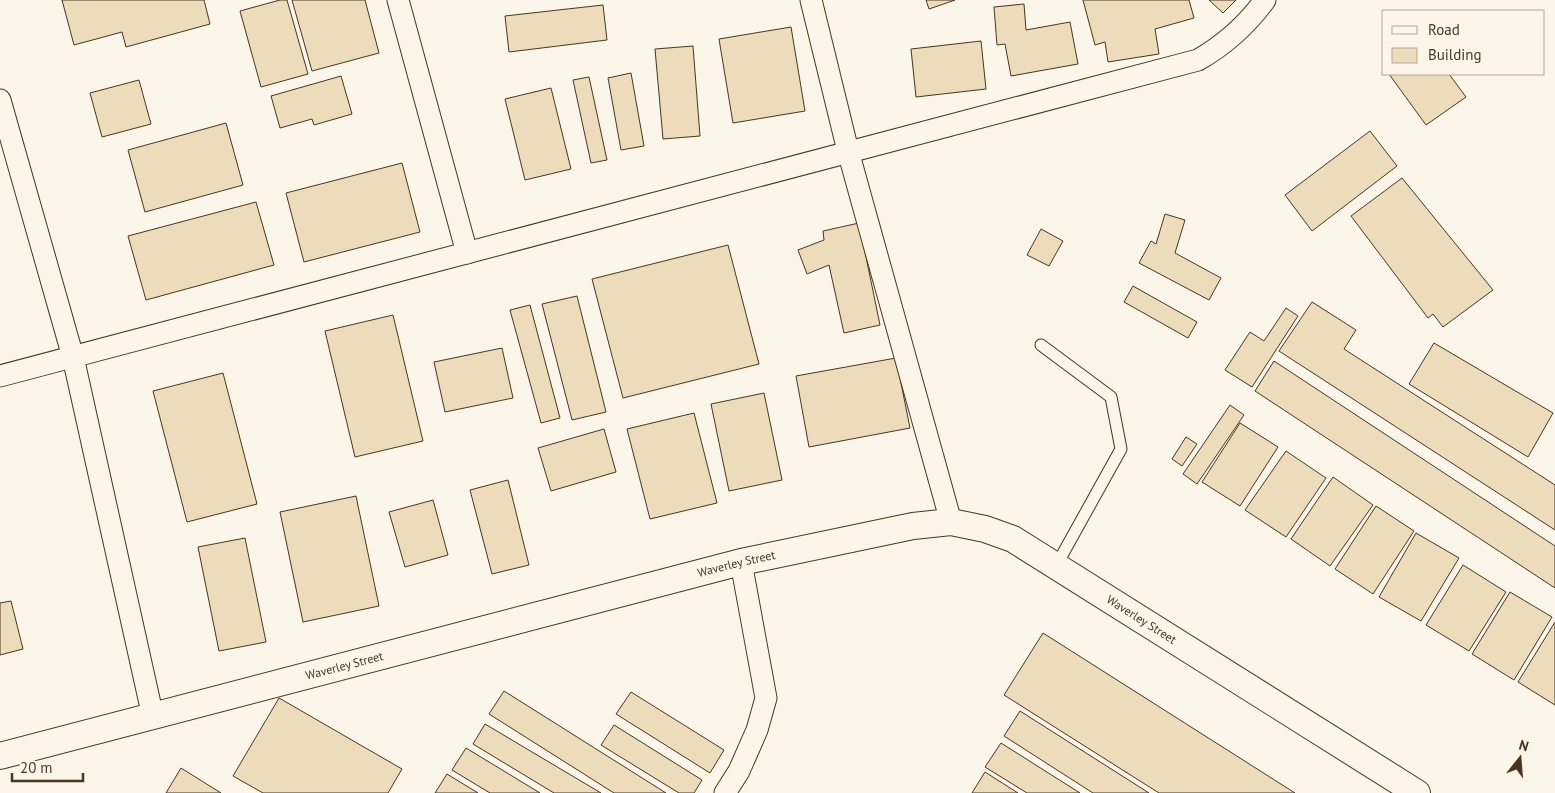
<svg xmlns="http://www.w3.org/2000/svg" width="1555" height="793" font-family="'PT Sans',sans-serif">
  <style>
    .building { fill: #ecdcbc; stroke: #4a3520 }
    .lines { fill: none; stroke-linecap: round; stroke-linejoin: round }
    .service-casing { stroke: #4a3520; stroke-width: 13 }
    .minor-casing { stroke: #4a3520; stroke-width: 23 }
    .tertiary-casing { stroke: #4a3520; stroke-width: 28 }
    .service { stroke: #fbf6e9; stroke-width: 11 }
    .minor { stroke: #fbf6e9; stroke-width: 21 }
    .tertiary { stroke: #fbf6e9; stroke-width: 26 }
    .labels { text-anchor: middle; stroke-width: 4; stroke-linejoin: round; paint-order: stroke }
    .street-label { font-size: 12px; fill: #4a3520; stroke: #fbf6e9 }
  </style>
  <rect width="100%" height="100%" fill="#fbf6e9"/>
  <g class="building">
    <polygon points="62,0 204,0 210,24 126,47 122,32 74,45"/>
    <polygon points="280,0 287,0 308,74 261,87 240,11"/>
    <polygon points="292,0 365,0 379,53 312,71"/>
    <polygon points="926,0 955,0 929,9"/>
    <polygon points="1083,0 1189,0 1194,18 1155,29 1159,54 1108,62 1105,42 1095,45"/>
    <polygon points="1209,0 1236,0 1223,13"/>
    <polygon points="1024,4 1026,30 1070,22 1078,64 1011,76 1005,44 997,45 994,7"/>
    <polygon points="603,5 607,40 509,52 505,16"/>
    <polygon points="791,27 805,111 733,123 719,39"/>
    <polygon points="981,41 986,89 916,97 911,49"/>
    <polygon points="693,46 700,136 663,139 655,49"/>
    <polygon points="631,73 644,146 621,150 608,78"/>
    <polygon points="1389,74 1449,74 1466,97 1426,125"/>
    <polygon points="341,76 352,114 314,125 312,119 280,128 271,96"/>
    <polygon points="589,77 607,160 591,163 573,80"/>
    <polygon points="139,80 151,124 102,137 90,93"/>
    <polygon points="551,88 571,169 525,180 505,99"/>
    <polygon points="226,123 243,185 145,212 128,150"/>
    <polygon points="1370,131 1397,166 1312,231 1285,195"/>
    <polygon points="402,163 420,232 304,262 286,193"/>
    <polygon points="1402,178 1493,290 1443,327 1433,314 1428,318 1351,216"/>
    <polygon points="256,202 274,265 146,300 128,236"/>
    <polygon points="1165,214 1185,220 1175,253 1221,278 1209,300 1139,263 1151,241 1156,244"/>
    <polygon points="859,223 880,325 844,333 829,265 807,274 798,250 824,240 823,231"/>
    <polygon points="1041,229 1063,241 1049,266 1027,255"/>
    <polygon points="728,245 759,364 623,398 592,279"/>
    <polygon points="1133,286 1197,322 1188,338 1124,302"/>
    <polygon points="577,296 606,412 572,420 542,304"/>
    <polygon points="1312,302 1356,330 1344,349 1555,485 1555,530 1279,351"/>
    <polygon points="530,305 560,418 541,423 510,310"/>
    <polygon points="1286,308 1298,316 1252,387 1225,370 1250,332 1264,341"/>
    <polygon points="393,315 423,441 355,457 325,331"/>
    <polygon points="1434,343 1553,413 1528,457 1409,384"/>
    <polygon points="502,348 513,398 445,412 434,362"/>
    <polygon points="896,358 910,428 809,447 796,376"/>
    <polygon points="1274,361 1555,546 1555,588 1255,391"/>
    <polygon points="223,373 257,504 187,522 153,391"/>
    <polygon points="764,393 782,480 729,491 711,404"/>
    <polygon points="1230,405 1244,415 1197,484 1183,474"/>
    <polygon points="694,413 717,503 650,519 627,429"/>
    <polygon points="1240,423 1278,447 1240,506 1202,482"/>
    <polygon points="604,429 616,472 551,491 538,448"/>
    <polygon points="1186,437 1197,444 1182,466 1172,459"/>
    <polygon points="1286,451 1326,478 1286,537 1245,510"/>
    <polygon points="1333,477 1373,505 1330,566 1291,539"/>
    <polygon points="508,480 529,565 492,574 470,490"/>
    <polygon points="356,496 379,606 303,622 280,512"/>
    <polygon points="433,500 448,555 405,567 389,512"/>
    <polygon points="1376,506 1414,531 1373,594 1335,569"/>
    <polygon points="1416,533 1459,558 1421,621 1379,597"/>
    <polygon points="245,538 266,642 219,651 198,547"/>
    <polygon points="1463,565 1506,592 1469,651 1426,625"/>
    <polygon points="1510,592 1552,617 1514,680 1472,654"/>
    <polygon points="11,601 23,649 0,655 0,603"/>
    <polygon points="1555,622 1555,705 1518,682"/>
    <polygon points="1043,633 1295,793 1159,793 1004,695"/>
    <polygon points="504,691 666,793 614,793 489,714"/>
    <polygon points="631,692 724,750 710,773 616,714"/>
    <polygon points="279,698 402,769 388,793 263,793 233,776"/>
    <polygon points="1020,711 1149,793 1093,793 1004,736"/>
    <polygon points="485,724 601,793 554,793 473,744"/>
    <polygon points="614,725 702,780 694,793 679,793 601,745"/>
    <polygon points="1001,743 1080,793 1027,793 985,767"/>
    <polygon points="466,748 540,793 490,793 452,770"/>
    <polygon points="181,768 221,793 166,793"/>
    <polygon points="985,772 1018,793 972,793"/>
    <polygon points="447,774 478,793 435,793"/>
  </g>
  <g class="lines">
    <defs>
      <polyline id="service" points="1041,345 1111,397 1121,449 1056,566"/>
      <g id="minor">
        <polyline points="398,0 467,253"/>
        <polyline points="811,0 848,151 951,522"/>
        <polyline points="0,100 73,357 153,717"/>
        <path d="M 0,376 L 1198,60 C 1226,44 1246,26 1265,0"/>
        <polyline points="725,793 739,771 757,730 766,698 741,562"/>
      </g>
      <g id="tertiary">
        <path id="s1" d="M 0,756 L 741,562 L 913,526 L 951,522 L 985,529 L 1013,539 L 1417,793"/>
      </g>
    </defs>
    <use href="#service" class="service-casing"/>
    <use href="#minor" class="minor-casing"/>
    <use href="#tertiary" class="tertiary-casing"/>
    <use href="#service" class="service"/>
    <use href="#minor" class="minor"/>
    <use href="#tertiary" class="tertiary"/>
  </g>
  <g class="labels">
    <g class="street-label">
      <text dy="4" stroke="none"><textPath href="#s1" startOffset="761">Waverley Street</textPath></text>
      <text dy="4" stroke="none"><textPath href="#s1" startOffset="1196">Waverley Street</textPath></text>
      <text dy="4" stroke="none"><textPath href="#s1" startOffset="356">Waverley Street</textPath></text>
    </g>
  </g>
  <rect x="1382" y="10" width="162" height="65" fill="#fbf6e9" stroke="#b4a999"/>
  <rect x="1392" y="26" width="25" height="8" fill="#fbf6e9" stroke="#b4a999"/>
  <text x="1428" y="35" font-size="15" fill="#4a3520">Road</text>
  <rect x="1392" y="48" width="25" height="15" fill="#ecdcbc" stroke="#b4a999"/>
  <text x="1428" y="60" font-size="15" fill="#4a3520">Building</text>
  <g transform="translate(1520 758) rotate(17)" stroke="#fbf6e9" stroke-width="4" paint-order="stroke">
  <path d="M0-4L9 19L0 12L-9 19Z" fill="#4a3520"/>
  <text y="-8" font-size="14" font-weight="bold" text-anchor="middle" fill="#4a3520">N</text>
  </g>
  <path d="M12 773v8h71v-8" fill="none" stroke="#4a3520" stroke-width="2.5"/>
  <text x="20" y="773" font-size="15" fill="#4a3520" stroke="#fbf6e9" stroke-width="4" paint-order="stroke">20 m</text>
</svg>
